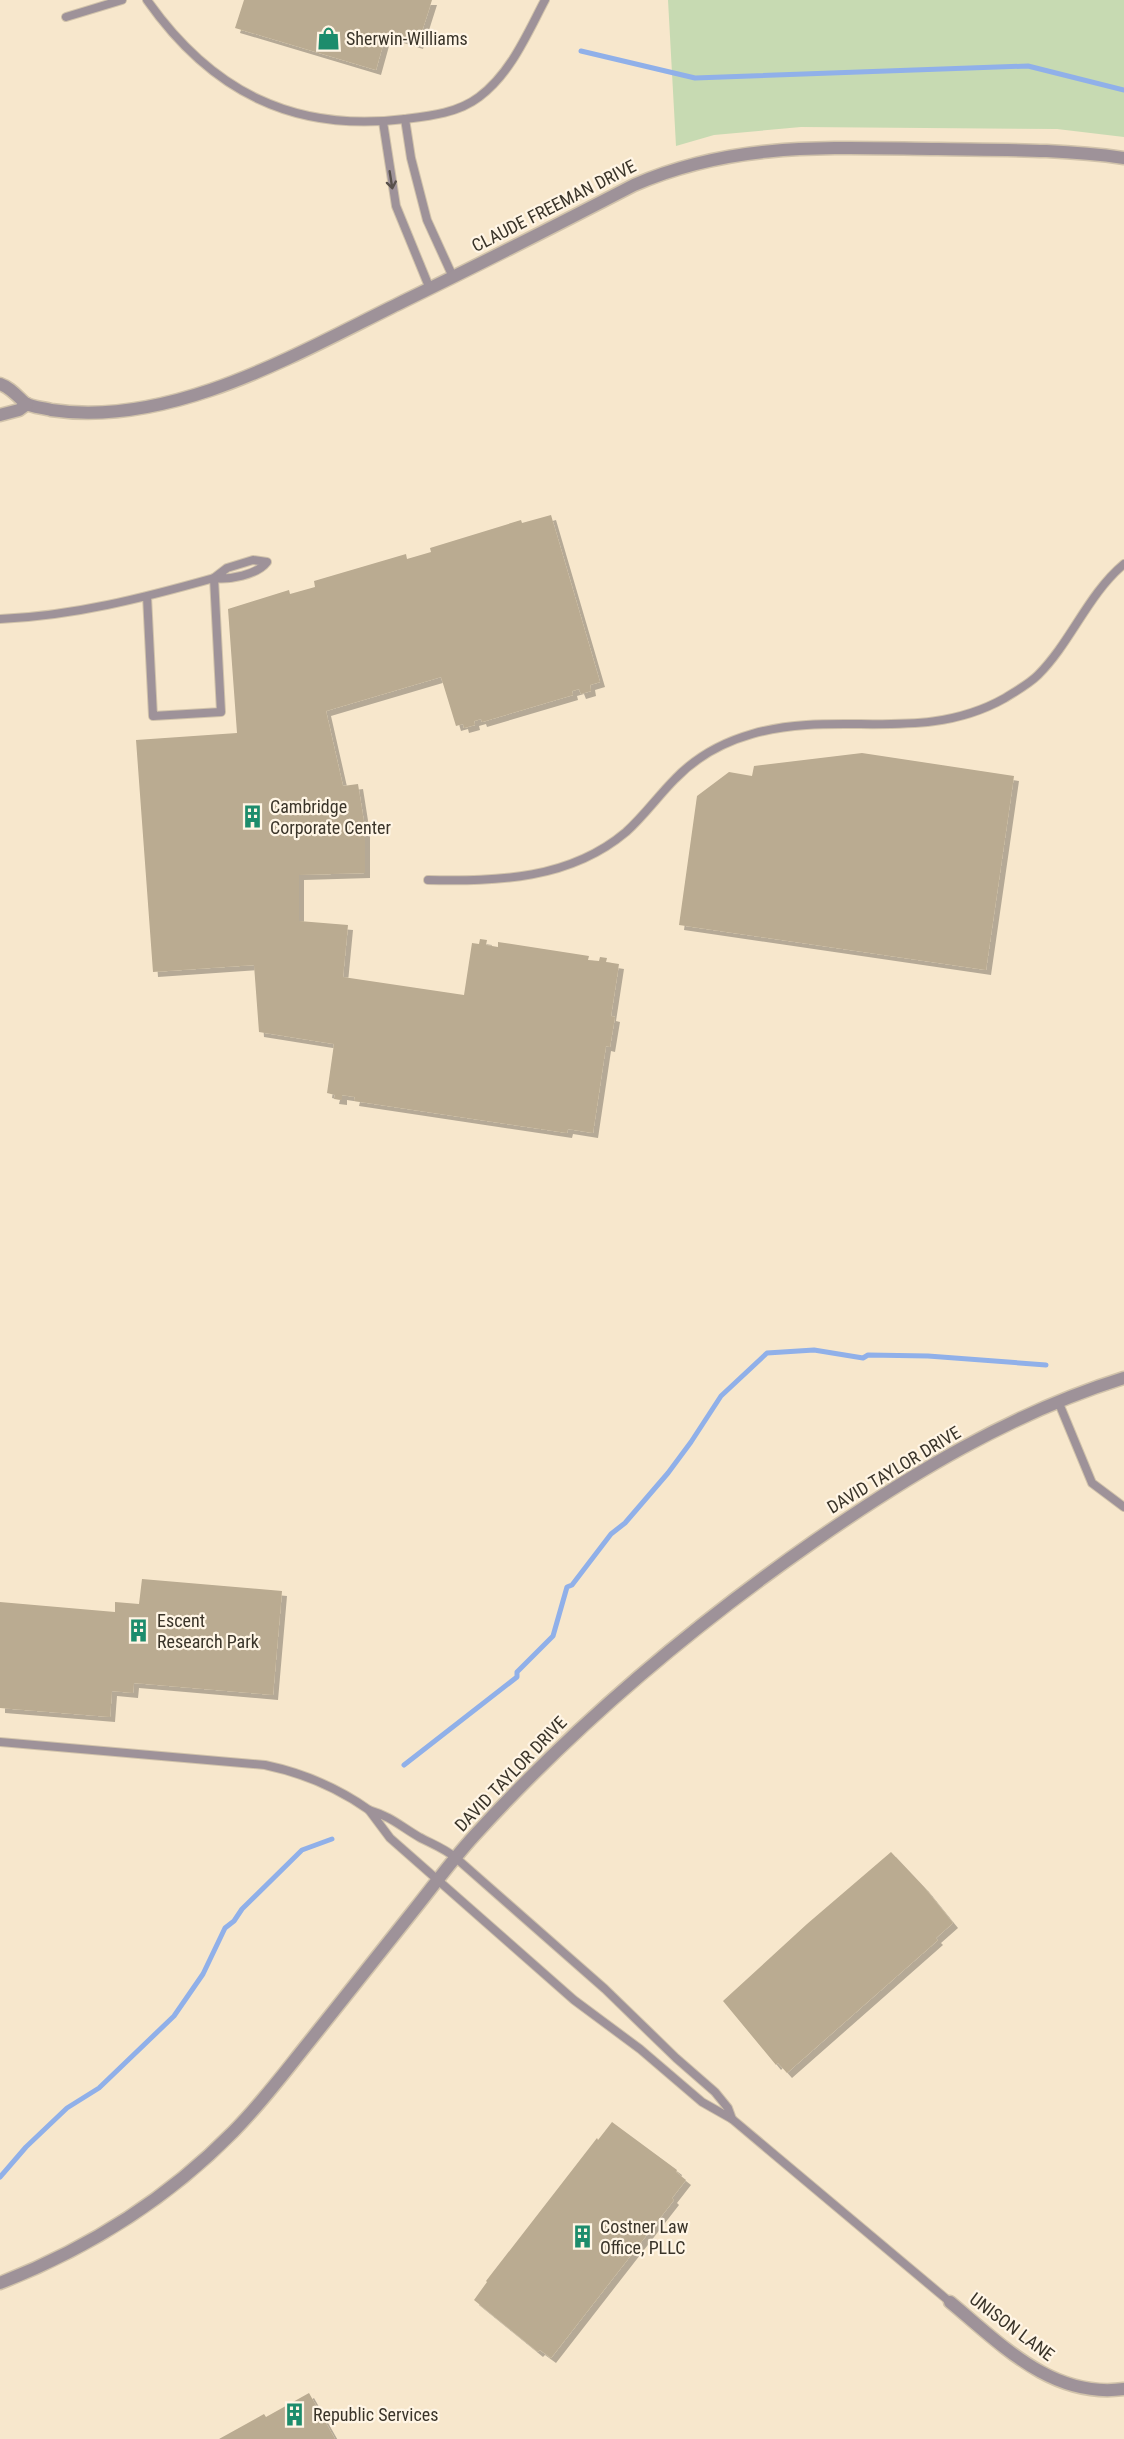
<svg xmlns="http://www.w3.org/2000/svg" width="1124" height="2439" font-family="'Roboto Condensed',sans-serif">
  <style>
    .green { fill: #c7dab2 }
    .lines { fill: none; stroke-linecap: round; stroke-linejoin: round }
    .stream { stroke: #90b0e9; stroke-width: 5 }
    .building { fill: #baab91; filter: url(#shadow) }
    .service-casing { stroke: #d1c3ab; stroke-width: 10 }
    .minor-casing { stroke: #d1c3ab; stroke-width: 15 }
    .tertiary-casing { stroke: #d1c3ab; stroke-width: 15 }
    .service { stroke: #9e9299; stroke-width: 8 }
    .minor { stroke: #9e9299; stroke-width: 12 }
    .tertiary { stroke: #9e9299; stroke-width: 12 }
    .oneway { stroke: #58504b }
    .labels { text-anchor: middle; stroke-width: 4.5; stroke-linejoin: round; paint-order: stroke }
    .poi-label { font-size: 18px; fill: #3a3429; stroke: #fff5e5; text-anchor: start }
    .street-label { font-size: 18px; fill: #3a3429; stroke: #fff5e5 }
  </style>
  <defs>
    <filter id="shadow"><feDropShadow dx="5" dy="5" stdDeviation="0" flood-color="#0004"/></filter>
  </defs>
  <rect width="100%" height="100%" fill="#f7e7cc"/>
  <polygon class="green" points="668,0 1124,0 1124,137 1057,129 801,127 714,135 676,146"/>
  <g class="lines">
    <g class="stream">
      <polyline points="581,51 695,78 1028,66 1124,90"/>
      <polyline points="404,1765 517,1677 517,1672 553,1636 567,1587 572,1585 611,1534 625,1523 668,1473 691,1442 721,1396 767,1353 814,1350 863,1358 868,1355 928,1356 1046,1365"/>
      <polyline points="0,2177 26,2147 67,2108 99,2088 174,2016 203,1974 225,1928 234,1921 242,1909 302,1850 332,1839"/>
    </g>
  </g>
  <g class="building">
    <polygon points="244,0 432,0 418,44 386,34 376,70 235,28"/>
    <polygon points="551,515 600,682 590,685 591,691 581,694 579,689 572,691 573,695 482,722 481,719 474,721 475,725 464,728 463,724 456,726 441,677 326,711 343,786 358,784 365,828 365,873 299,875 299,921 348,925 343,977 464,995 472,943 479,944 480,939 487,940 486,945 498,947 498,942 589,956 588,960 599,961 600,957 607,958 606,962 619,964 611,1016 615,1017 610,1047 606,1046 593,1133 568,1129 567,1133 354,1101 355,1097 342,1095 342,1100 334,1099 335,1095 327,1093 334,1044 259,1032 254,965 153,972 136,740 237,733 228,609 289,590 290,594 315,587 314,581 406,554 407,559 431,552 430,548 521,520 522,523"/>
    <polygon points="862,753 1014,776 986,970 679,925 697,796 729,772 752,776 754,766"/>
    <polygon points="142,1579 282,1591 273,1695 134,1683 133,1693 112,1691 110,1717 0,1708 0,1602 115,1612 115,1602 139,1604"/>
    <polygon points="891,1852 924,1887 953,1923 936,1938 938,1940 787,2073 778,2063 776,2065 723,2001 807,1924"/>
    <polygon points="612,2122 677,2170 676,2172 686,2180 672,2198 674,2200 551,2358 540,2350 538,2352 474,2300 487,2282 486,2281 597,2138 598,2140"/>
    <polygon points="309,2393 335,2439 219,2439 264,2414 266,2417"/>
  </g>
  <g class="lines">
    <defs>
      <g id="service">
        <path d="M 147,0 C 211,91 293,133 405,119 C 430,116 458,113 479,97 C 511,73 527,34 545,0"/>
        <polyline points="66,17 122,0"/>
        <polyline points="405,119 411,158 427,220 453,277"/>
        <polyline points="383,122 396,206 430,289"/>
        <path d="M 253,560 L 267,562 C 257,575 229,580 214,578 L 227,568 Z"/>
        <path d="M 0,619 C 73,616 143,598 214,578 L 221,712 L 153,716 L 147,596"/>
        <path d="M 428,880 C 498,881 569,880 626,832 C 644,816 658,796 675,779 C 696,757 724,742 752,734 C 838,709 922,745 1005,698 C 1016,691 1029,684 1038,675 C 1071,642 1088,594 1124,564"/>
        <polyline points="1058,1401 1092,1483 1124,1507"/>
        <path d="M 0,1742 L 265,1765 C 303,1773 338,1788 369,1810"/>
        <path d="M 369,1810 C 392,1817 400,1826 419,1837 C 432,1844 444,1848 456,1858 L 605,1989 L 676,2058 L 715,2092 L 728,2108 L 732,2119 L 702,2102 L 640,2049 L 574,2000 L 390,1838 Z"/>
        <polyline points="732,2119 950,2302"/>
      </g>
      <path id="minor" d="M 950,2302 C 1001,2344 1052,2399 1124,2389"/>
      <g id="tertiary">
        <path d="M 0,384 C 11,388 16,395 25,403 C 31,407 44,408 51,410 C 172,428 298,353 402,302 C 480,264 557,225 634,185 C 735,141 831,148 938,149 C 1000,150 1062,149 1124,158"/>
        <polyline points="0,415 19,410 27,404"/>
        <path d="M 0,2283 C 87,2249 167,2199 233,2132 C 261,2104 284,2073 309,2042 C 344,1998 379,1954 414,1910 C 434,1885 453,1859 474,1836 C 575,1725 690,1628 813,1542 C 909,1475 1011,1413 1124,1378"/>
      </g>
    </defs>
    <use href="#service" class="service-casing"/>
    <use href="#minor" class="minor-casing"/>
    <use href="#tertiary" class="tertiary-casing"/>
    <use href="#service" class="service"/>
    <use href="#minor" class="minor"/>
    <use href="#tertiary" class="tertiary"/>
  </g>
  <defs><path id="oneway-shaft" d="M-6 0H5M1.5-3L5.5 0L1.5 3" fill="none" stroke-width="1.6" stroke-linecap="round" stroke-linejoin="round" transform="scale(1.5)"/></defs>
  <use class="oneway" href="#oneway-shaft" transform="translate(391 180) rotate(81)"/>
  <defs>
    <symbol id="shop-bare" viewBox="-9 -9 18 18"><path d="M-5-2.5h2.3a2.7 3.5 0 0 1 5.4 0H5L5.5 6h-11ZM-1.5-2.5h3a1.5 2.3 0 0 0-3 0Z" fill="#1d8c6c" stroke="#fff5e5" stroke-width="2.5" paint-order="stroke"/></symbol>
    <symbol id="building-bare" viewBox="-9 -9 18 18"><path d="M-4-6H4V6H1V3H-1V6H-4ZM-2.5-4.3h1.7v1.8h-1.7ZM.8-4.3h1.7v1.8H.8ZM-2.5-1h1.7V.8h-1.7ZM.8-1h1.7V.8H.8Z" fill="#1d8c6c" stroke="#fff5e5" stroke-width="2.5" paint-order="stroke"/></symbol>
  </defs>
  <g fill-rule="evenodd">
    <use href="#shop-bare" x="312" y="22" width="33" height="33"/>
    <use href="#building-bare" x="236" y="800" width="33" height="33"/>
    <use href="#building-bare" x="122" y="1614" width="33" height="33"/>
    <use href="#building-bare" x="566" y="2220" width="33" height="33"/>
    <use href="#building-bare" x="278" y="2398" width="33" height="33"/>
  </g>
  <g class="labels">
    <g class="poi-label">
      <text x="346" y="45">Sherwin-Williams</text>
      <text x="270" y="813">Cambridge<tspan x="270" dy="21">Corporate Center</tspan></text>
      <text x="157" y="1627">Escent<tspan x="157" dy="21">Research Park</tspan></text>
      <text x="600" y="2233">Costner Law<tspan x="600" dy="21">Office, PLLC</tspan></text>
      <text x="313" y="2421">Republic Services</text>
    </g>
    <g class="street-label">
      <text transform="translate(554 206) rotate(-27)" y="6">CLAUDE FREEMAN DRIVE</text>
      <text transform="translate(894 1470) rotate(-31)" y="6">DAVID TAYLOR DRIVE</text>
      <text transform="translate(511 1774) rotate(-46)" y="6">DAVID TAYLOR DRIVE</text>
      <text transform="translate(1012 2327) rotate(37)" y="6">UNISON LANE</text>
    </g>
  </g>
</svg>
